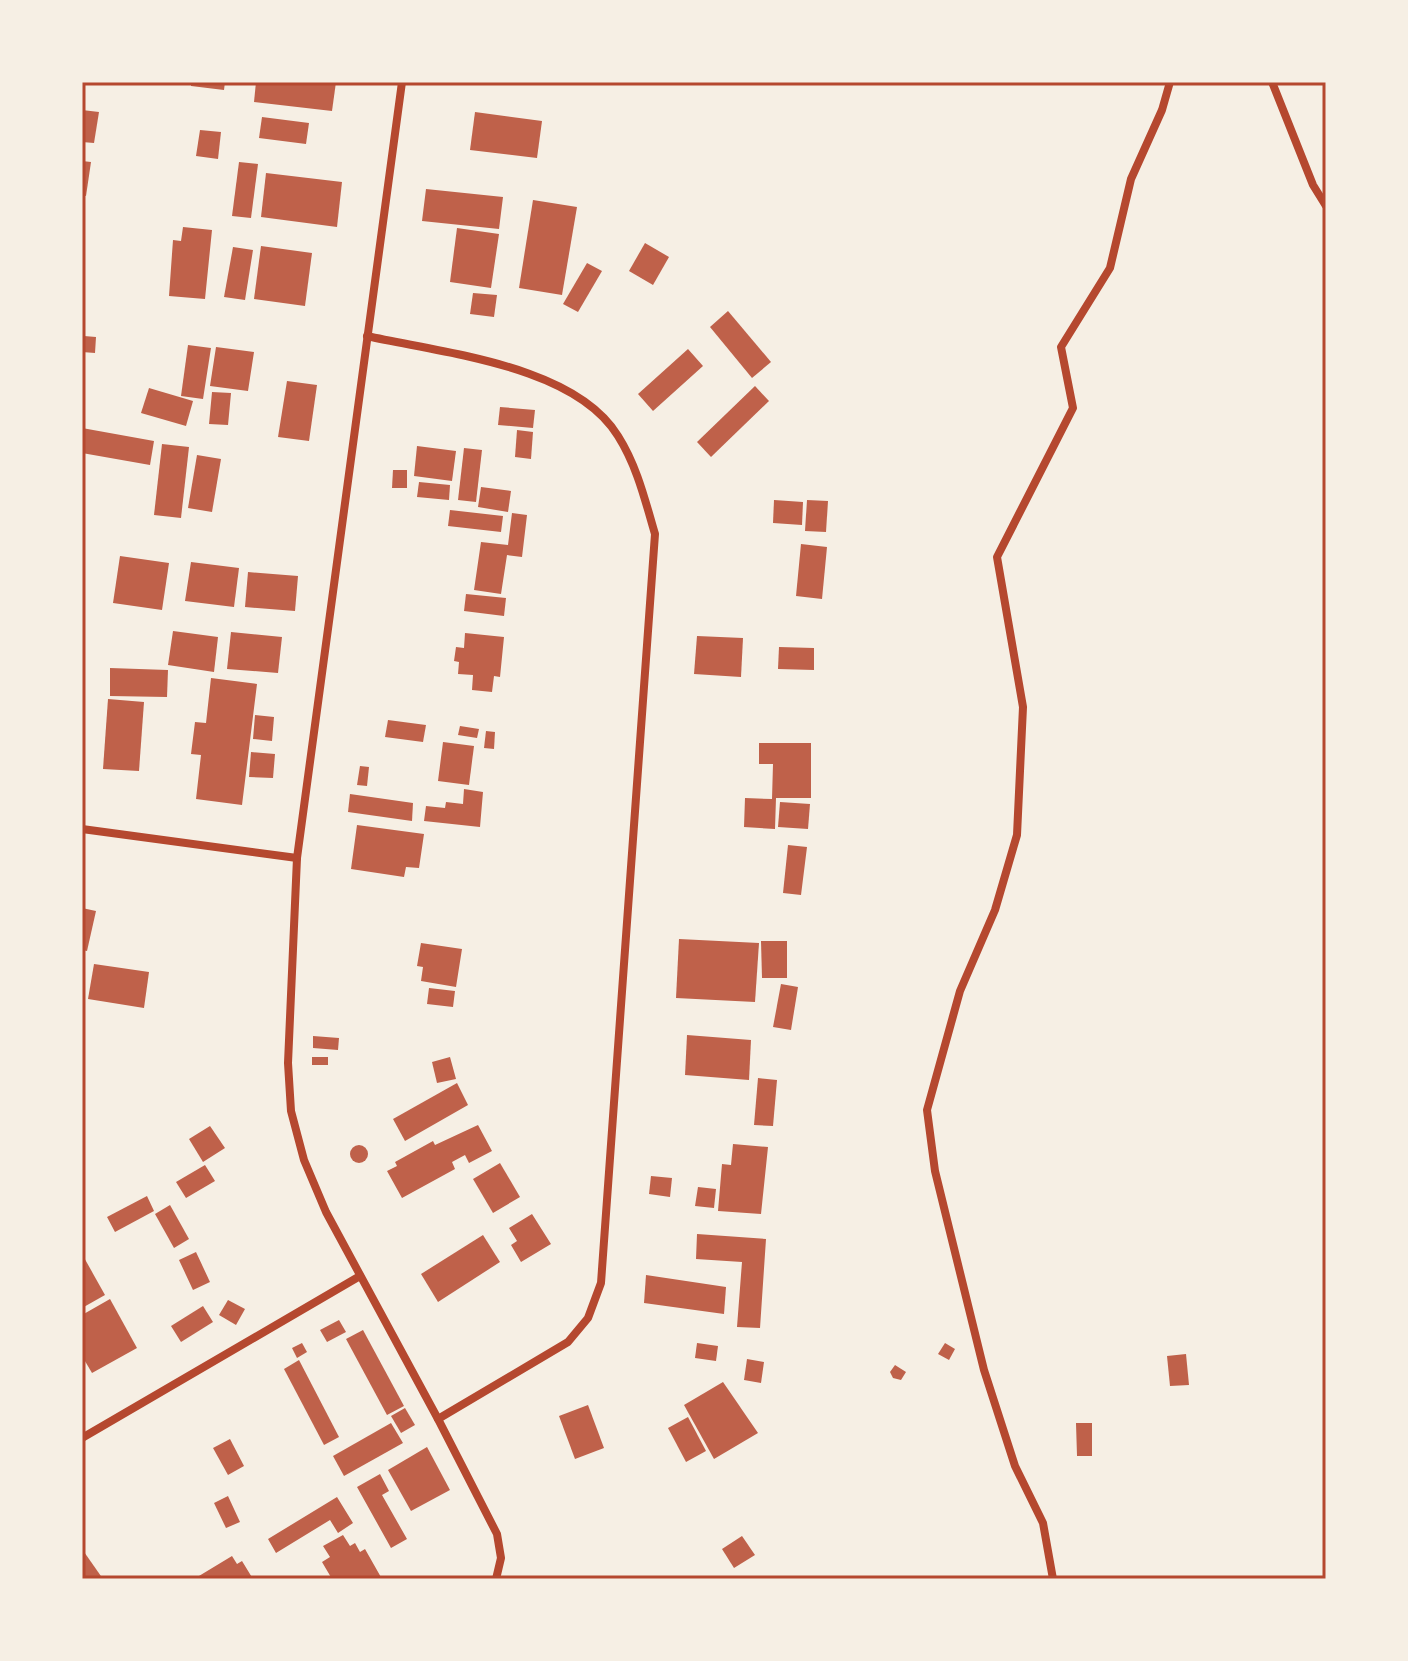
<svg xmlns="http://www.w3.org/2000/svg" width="1408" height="1661" font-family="'Fira Sans Condensed',sans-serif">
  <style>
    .building { fill: #bf614a }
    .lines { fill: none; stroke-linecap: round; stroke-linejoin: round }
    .minor { stroke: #b5482f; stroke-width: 8 }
    .neatline { fill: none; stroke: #b5482f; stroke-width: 3 }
  </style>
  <rect width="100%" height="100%" fill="#f6efe4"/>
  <g class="building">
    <polygon points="191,82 225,82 224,90 191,86"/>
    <polygon points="256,82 336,82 332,111 254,102"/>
    <polygon points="82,110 99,112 94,143 82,142"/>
    <polygon points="475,112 542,121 537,158 470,150"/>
    <polygon points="262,117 309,123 306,144 259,138"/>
    <polygon points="200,130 221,132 218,159 196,156"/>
    <polygon points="82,161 91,162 86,196 82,195"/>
    <polygon points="239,162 258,164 251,218 232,216"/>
    <polygon points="266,173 342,182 337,227 261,217"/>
    <polygon points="426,189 503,197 499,229 422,221"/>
    <polygon points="533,200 577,207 562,295 519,288"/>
    <polygon points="183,227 212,230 205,299 169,296 173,240 181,241"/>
    <polygon points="457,228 499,234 491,288 450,282"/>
    <polygon points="645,243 669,257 653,285 629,271"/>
    <polygon points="261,246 312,253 305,306 254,299"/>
    <polygon points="233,247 253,250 245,300 224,297"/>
    <polygon points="587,263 602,271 578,312 563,304"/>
    <polygon points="473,293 497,295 494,317 470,314"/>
    <polygon points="728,311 771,362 752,378 710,327"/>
    <polygon points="84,336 96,337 95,353 82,352"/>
    <polygon points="188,345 211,348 203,399 181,396"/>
    <polygon points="216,347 254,352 248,391 210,386"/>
    <polygon points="688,349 703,366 653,411 638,394"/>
    <polygon points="287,381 317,385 309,441 278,437"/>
    <polygon points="755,386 769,401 711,457 697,442"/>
    <polygon points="149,388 193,401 186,426 141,413"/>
    <polygon points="212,392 231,393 228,425 209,424"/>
    <polygon points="500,407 535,410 533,428 498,425"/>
    <polygon points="82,428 154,441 150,465 82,453"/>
    <polygon points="517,430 533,432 531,459 515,457"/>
    <polygon points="162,444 189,447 181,518 154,515"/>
    <polygon points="417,446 456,451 452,481 414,476"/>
    <polygon points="464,448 482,450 476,502 458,500"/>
    <polygon points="197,455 221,459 212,512 188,508"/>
    <polygon points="393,470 407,470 407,488 392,488"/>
    <polygon points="419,482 450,485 449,500 417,497"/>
    <polygon points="481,487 511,491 508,512 478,507"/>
    <polygon points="774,500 803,502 802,525 773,523"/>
    <polygon points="807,500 828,501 826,532 805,531"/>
    <polygon points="450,510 503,516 501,532 448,526"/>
    <polygon points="512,513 527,515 522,557 507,555 501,594 474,590 481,542 508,545"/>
    <polygon points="801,544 827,547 822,599 796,596"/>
    <polygon points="120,556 169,563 162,610 113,603"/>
    <polygon points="191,562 239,568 234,607 185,601"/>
    <polygon points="248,572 298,576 295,611 245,607"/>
    <polygon points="466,594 506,598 504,616 464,611"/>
    <polygon points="173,631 218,637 214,672 168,665"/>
    <polygon points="231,632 282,637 278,673 227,669"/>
    <polygon points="465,633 504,637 500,677 494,676 492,692 472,690 473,675 458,674 459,662 454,661 456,647 464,648"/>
    <polygon points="697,636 743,638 741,677 694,674"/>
    <polygon points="779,647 814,648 814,670 778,669"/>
    <polygon points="110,668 168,670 167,697 110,696"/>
    <polygon points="211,678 257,684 242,805 196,799 201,755 191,754 195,722 206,723"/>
    <polygon points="108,699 144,702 139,771 103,769"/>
    <polygon points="255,715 274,717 272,741 253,739"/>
    <polygon points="388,720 426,725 423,742 385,737"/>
    <polygon points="460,726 479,729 477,738 458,735"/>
    <polygon points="486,731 495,732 494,749 484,748"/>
    <polygon points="443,742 474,746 469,785 438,781"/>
    <polygon points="759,743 811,743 811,798 776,798 775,829 744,827 745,798 772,799 773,764 759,764"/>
    <polygon points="251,752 275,754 273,778 249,777"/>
    <polygon points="360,766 369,767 367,786 357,785"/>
    <polygon points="464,789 483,792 480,827 424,821 426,806 445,808 446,802 463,804"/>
    <polygon points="350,794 413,803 412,821 348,812"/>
    <polygon points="780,802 810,804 808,829 778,827"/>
    <polygon points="357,825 424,834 419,868 406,867 404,877 351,869"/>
    <polygon points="788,845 807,847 801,895 783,893"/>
    <polygon points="82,908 96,911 87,951 82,950"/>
    <polygon points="679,939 759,943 755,1002 676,998"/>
    <polygon points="761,941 787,941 787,978 762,978"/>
    <polygon points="421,943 462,949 456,987 421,981 423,967 417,966"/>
    <polygon points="94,964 149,972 144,1008 88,999"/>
    <polygon points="781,984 798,987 791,1030 773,1027"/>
    <polygon points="429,988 455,991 453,1007 427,1004"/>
    <polygon points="687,1035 751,1040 749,1080 685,1075"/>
    <polygon points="313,1036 339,1038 338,1050 313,1048"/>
    <rect x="312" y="1057" width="16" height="8"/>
    <polygon points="450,1057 456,1079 437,1083 432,1062"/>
    <polygon points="758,1078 777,1080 773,1126 754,1125"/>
    <polygon points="457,1083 468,1105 405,1141 393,1119"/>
    <polygon points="478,1125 492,1151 469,1163 465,1155 452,1162 455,1169 402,1198 387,1171 397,1166 395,1162 433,1141 435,1145"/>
    <polygon points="210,1126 225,1148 203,1162 189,1139"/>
    <polygon points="733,1144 768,1147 761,1214 718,1211 722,1164 731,1165"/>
    <circle cx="359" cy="1154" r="9"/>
    <polygon points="500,1163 520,1197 493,1213 473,1179"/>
    <polygon points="205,1165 215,1181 186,1198 176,1182"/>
    <polygon points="651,1176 672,1178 670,1197 649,1194"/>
    <polygon points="698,1187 716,1189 714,1208 695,1206"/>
    <polygon points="147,1196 154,1211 115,1232 107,1217"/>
    <polygon points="170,1205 189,1239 174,1248 155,1214"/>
    <polygon points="532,1214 551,1244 521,1262 511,1245 517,1241 509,1228"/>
    <polygon points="697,1234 766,1239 760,1328 737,1327 742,1262 696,1259"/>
    <polygon points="483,1235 500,1262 438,1302 421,1274"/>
    <polygon points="196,1252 210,1282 193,1290 179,1260"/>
    <polygon points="82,1254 105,1295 82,1308"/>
    <polygon points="646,1275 726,1287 724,1314 644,1303"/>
    <polygon points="110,1299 137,1348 92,1373 82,1356 82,1315"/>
    <polygon points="228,1300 245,1309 236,1325 219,1315"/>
    <polygon points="203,1306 213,1322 181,1342 171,1326"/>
    <polygon points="339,1320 346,1332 327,1342 320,1330"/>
    <polygon points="363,1330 404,1406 387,1415 346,1339"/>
    <polygon points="302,1343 307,1352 297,1358 292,1348"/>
    <polygon points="697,1343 718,1346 716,1361 695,1358"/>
    <polygon points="945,1343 955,1349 949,1360 938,1354"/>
    <polygon points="1186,1354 1189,1385 1170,1386 1167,1356"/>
    <polygon points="747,1359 764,1362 761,1383 744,1380"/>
    <polygon points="299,1360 339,1437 324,1445 284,1369"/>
    <polygon points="895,1365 906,1372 901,1380 893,1378 890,1372"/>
    <polygon points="723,1382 758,1433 714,1459 684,1405"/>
    <polygon points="588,1405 604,1448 575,1459 559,1416"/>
    <polygon points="405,1408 415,1425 401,1433 391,1416"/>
    <polygon points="688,1417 706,1451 686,1462 668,1428"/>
    <polygon points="391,1423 403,1443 344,1476 333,1456"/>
    <polygon points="1076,1423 1092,1423 1092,1456 1077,1456"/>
    <polygon points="230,1439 244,1466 228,1475 213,1448"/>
    <polygon points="427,1447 450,1490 411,1511 388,1470"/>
    <polygon points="380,1474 389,1491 382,1495 407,1539 391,1548 357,1487"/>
    <polygon points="228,1496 240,1522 226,1528 214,1503"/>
    <polygon points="337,1497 353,1523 338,1533 330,1520 276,1553 268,1539"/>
    <polygon points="343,1535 350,1546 355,1543 360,1552 365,1549 382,1579 332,1579 322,1562 330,1557 323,1546"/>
    <polygon points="742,1536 755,1555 734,1568 722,1549"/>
    <polygon points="82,1549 103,1579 82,1579"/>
    <polygon points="232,1556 237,1564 242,1561 253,1579 194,1579"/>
  </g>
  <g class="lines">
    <g class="minor">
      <polyline points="402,82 297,858 288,1063 291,1111 304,1160 326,1212 438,1419 497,1534 501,1558 496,1579"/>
      <polyline points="1272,82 1313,185 1326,206"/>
      <path d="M 367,336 C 442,353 575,365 618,436 C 637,466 645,500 655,534 L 601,1283 L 588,1318 L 568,1342 L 438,1419"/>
      <polyline points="82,829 297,858"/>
      <polyline points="82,1438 360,1276"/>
      <polyline points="1053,1579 1043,1523 1015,1466 984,1370 935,1171 927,1110 960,991 995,910 1017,835 1023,707 997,557 1073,408 1061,347 1110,268 1131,179 1162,110 1170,82"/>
    </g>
  </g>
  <rect width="1408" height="1661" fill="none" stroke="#f6efe4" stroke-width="168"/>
  <rect x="84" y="84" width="1240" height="1493" class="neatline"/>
</svg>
